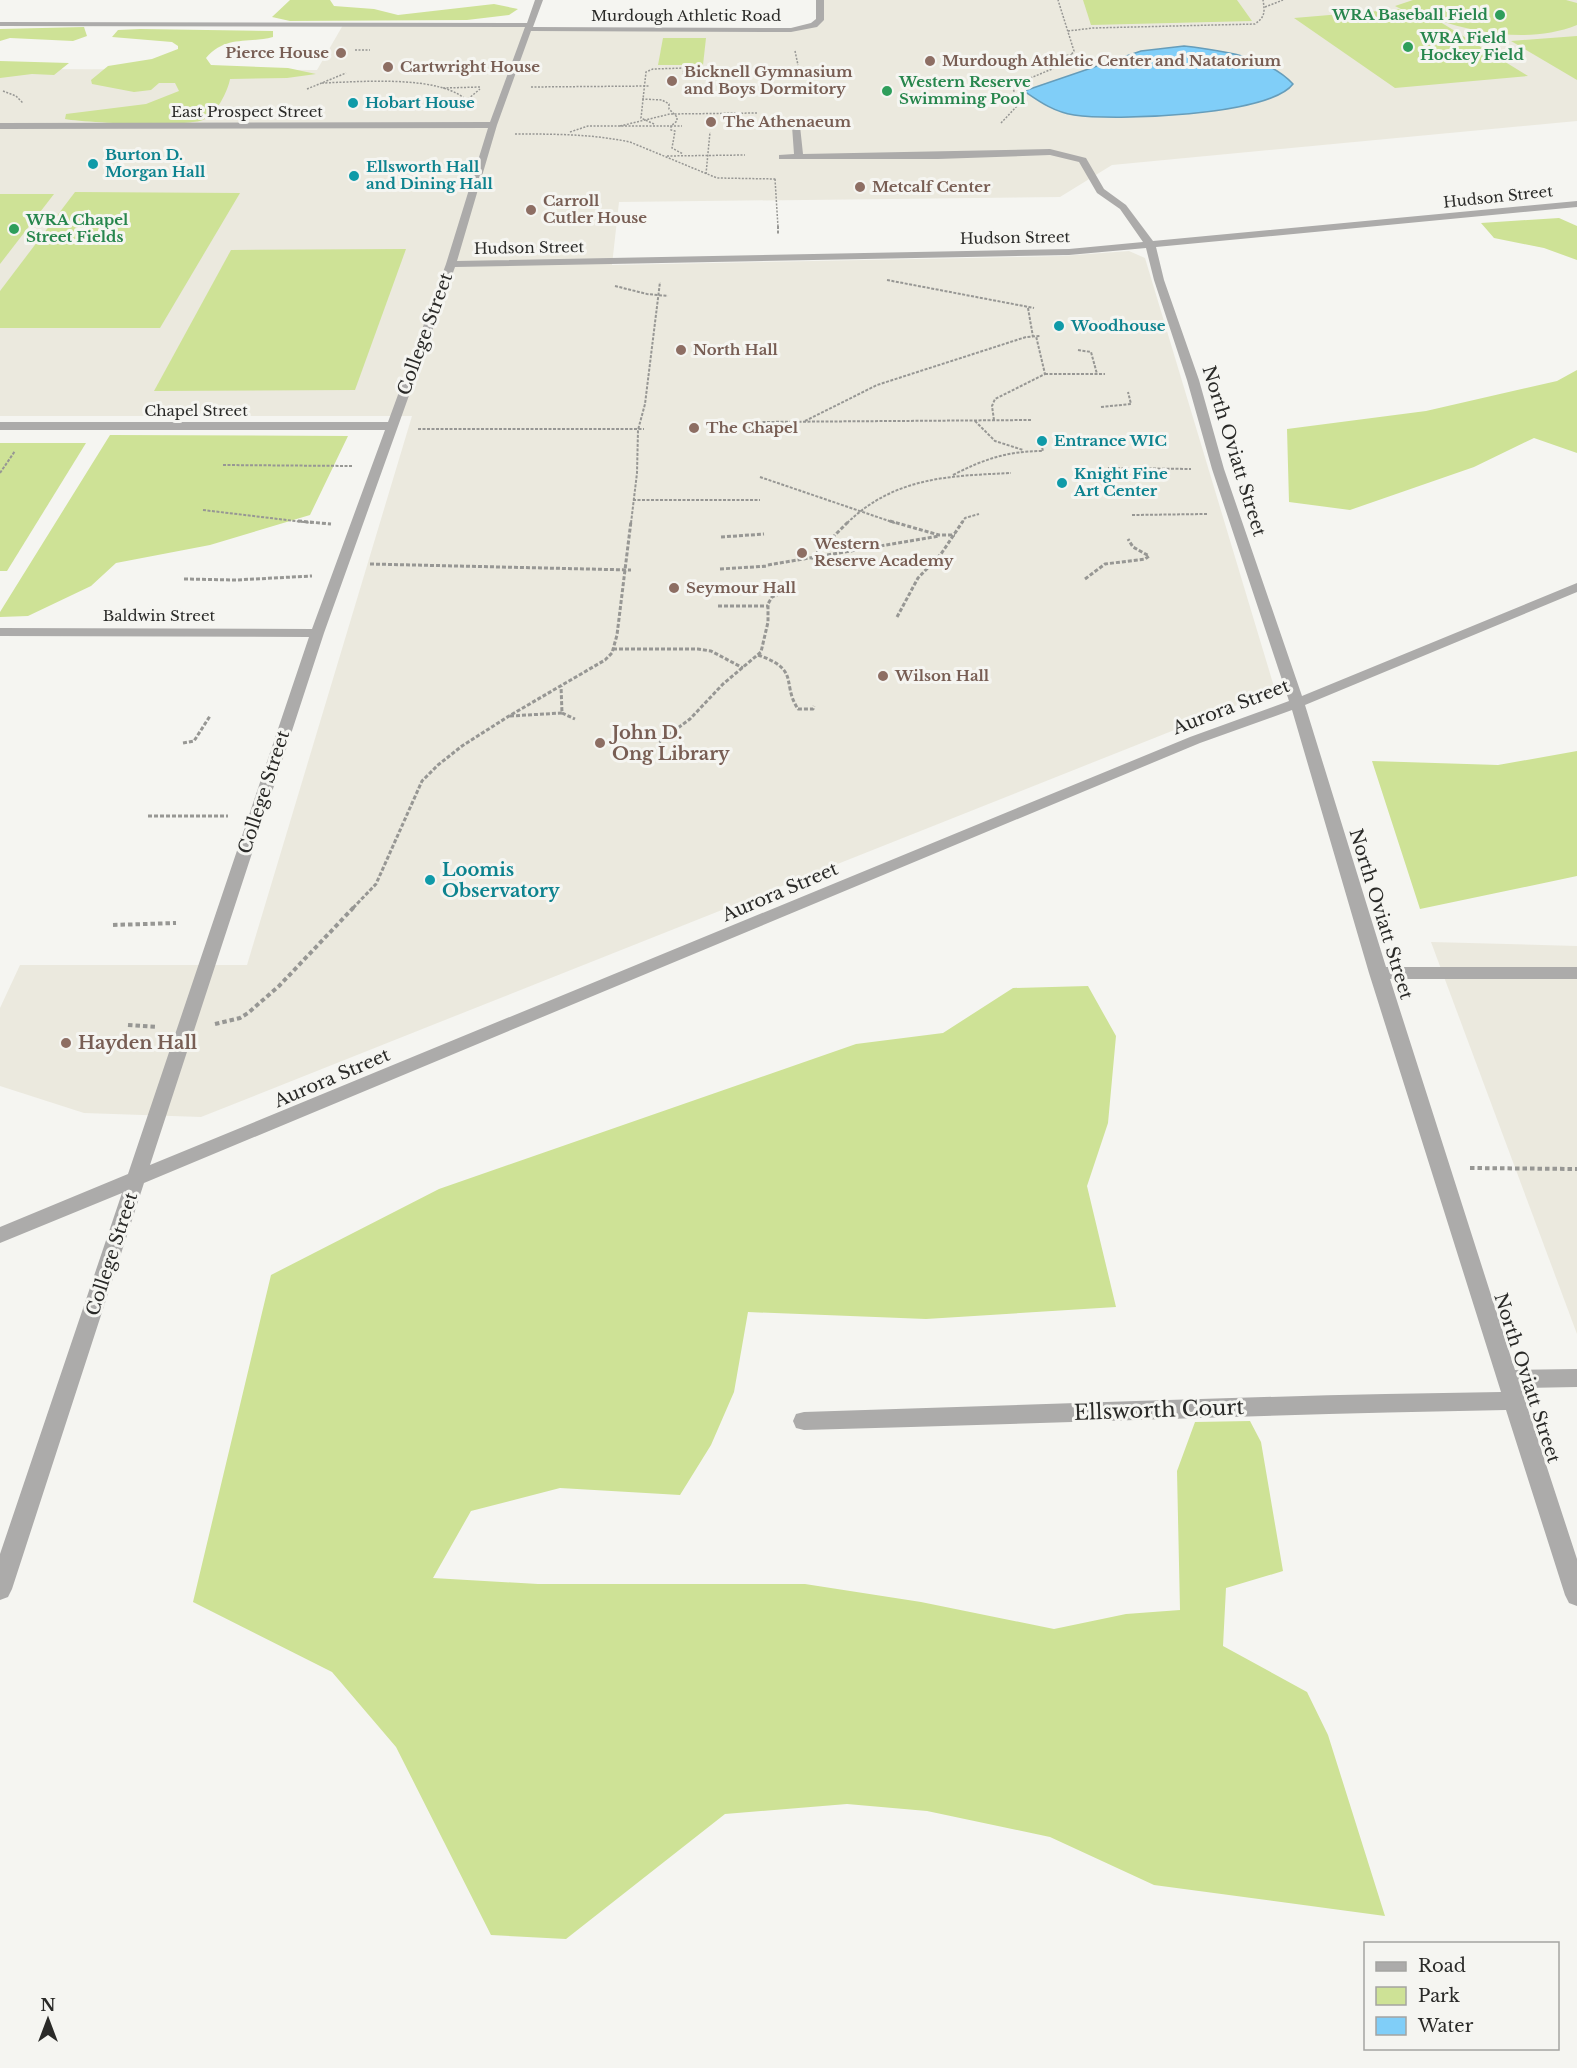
<svg xmlns="http://www.w3.org/2000/svg" width="1577" height="2068" font-family="'Libre Baskerville',serif">
  <style>
    .built { fill: #ebe9de }
    .green { fill: #cee296 }
    .water { fill: #80cef8; stroke: #669dba; stroke-width: 1.5 }
    .lines { fill: none; stroke-linecap: round; stroke-linejoin: round }
    .path-far3 { stroke: #979794; stroke-width: 1.5; stroke-dasharray: 2 1.5; stroke-linecap: butt }
    .path-far2 { stroke: #979794; stroke-width: 2; stroke-dasharray: 3 1.5; stroke-linecap: butt }
    .path-far1 { stroke: #979794; stroke-width: 3; stroke-dasharray: 4 2; stroke-linecap: butt }
    .path { stroke: #979794; stroke-width: 4; stroke-dasharray: 4.5 3; stroke-linecap: butt }
    .minor { fill: #acabaa; fill-rule: evenodd }
    .leisure-dot { fill: #2e9e5b; stroke: #f5f5f1; stroke-width: 2 }
    .education-dot { fill: #8d6e63; stroke: #f5f5f1; stroke-width: 2 }
    .culture-dot { fill: #0f9aa8; stroke: #f5f5f1; stroke-width: 2 }
    .labels { text-anchor: middle; stroke-width: 6; stroke-linejoin: round; paint-order: stroke }
    .far-leisure-label { font-size: 15px; font-weight: bold; fill: #27864d; stroke: #f5f5f1; text-anchor: start }
    .far-street-label { font-size: 15px; fill: #2a2a28; stroke: #f5f5f1 }
    .far-education-label { font-size: 15px; font-weight: bold; fill: #785e54; stroke: #f5f5f1; text-anchor: start }
    .far-culture-label { font-size: 15px; font-weight: bold; fill: #0d838f; stroke: #f5f5f1; text-anchor: start }
    .street-label { font-size: 18px; fill: #2a2a28; stroke: #f5f5f1 }
    .education-label { font-size: 18px; font-weight: bold; fill: #785e54; stroke: #f5f5f1; text-anchor: start }
    .culture-label { font-size: 18px; font-weight: bold; fill: #0d838f; stroke: #f5f5f1; text-anchor: start }
    .near-street-label { font-size: 21px; fill: #2a2a28; stroke: #f5f5f1 }
  </style>
  <rect width="100%" height="100%" fill="#f5f5f1"/>
  <g class="built">
    <polygon points="820,0 1577,0 1577,121 1112,165 1060,197 619,202 612,265 1062,256 1129,251 1145,258 1275,690 201,1117 84,1113 0,1086 0,1008 20,965 247,965 412,416 0,416 0,69 317,70 343,25 530,25 529,29 791,30 820,20"/>
    <polygon points="1431,942 1577,946 1577,1334"/>
  </g>
  <g class="green">
    <polygon points="290,0 330,0 334,6 374,9 398,15 494,4 518,9 509,15 467,20 290,21 272,17"/>
    <polygon points="1083,0 1237,0 1252,21 1091,25"/>
    <path d="M 1413,0 L 1566,0 L 1577,3 L 1577,25 C 1532,43 1482,34 1437,20 L 1528,76 L 1395,88 L 1294,18 L 1401,9 L 1395,6 Z"/>
    <polygon points="84,27 87,36 73,41 10,38 0,41 0,29"/>
    <path d="M 140,29 L 273,31 L 273,37 C 246,44 226,35 206,58 L 211,65 L 288,68 L 316,74 L 287,78 L 230,79 C 228,91 216,115 203,120 C 185,127 87,123 65,119 L 66,114 L 146,104 L 179,91 L 175,83 L 159,83 L 151,90 L 134,92 L 92,84 L 91,80 L 108,66 L 152,59 L 178,49 L 178,46 L 172,42 L 112,37 L 118,30 Z"/>
    <polygon points="1577,36 1577,80 1511,41"/>
    <polygon points="663,38 706,38 703,65 658,65"/>
    <polygon points="0,61 69,63 54,75 32,74 0,78"/>
    <polygon points="75,192 240,193 160,328 0,328 0,291"/>
    <polygon points="0,194 54,194 0,264"/>
    <polygon points="1559,218 1577,226 1577,260 1544,248 1494,238 1481,223"/>
    <polygon points="406,249 355,390 154,391 231,250"/>
    <polygon points="1577,370 1577,453 1534,438 1474,467 1350,510 1289,502 1287,429 1426,411 1557,381"/>
    <polygon points="110,435 111,435 348,436 310,515 210,545 116,563 91,586 28,616 0,617 0,612"/>
    <polygon points="0,443 86,443 7,571 0,571"/>
    <polygon points="1577,751 1577,876 1420,909 1372,761 1498,765"/>
    <polygon points="1088,986 1116,1036 1108,1123 1087,1186 1116,1307 926,1319 748,1312 734,1392 711,1445 680,1495 560,1488 471,1511 433,1578 538,1584 805,1584 921,1602 1054,1629 1126,1614 1180,1610 1177,1471 1195,1422 1250,1421 1261,1442 1283,1571 1226,1588 1223,1646 1307,1692 1328,1735 1385,1916 1154,1885 1050,1837 927,1811 847,1804 725,1814 566,1939 491,1935 396,1747 332,1672 193,1602 271,1275 439,1189 856,1044 943,1033 1013,988"/>
  </g>
  <path class="water" d="M 1184,46 C 1219,50 1267,56 1293,84 C 1269,116 1113,121 1074,115 C 1054,112 1040,102 1024,91 L 1141,51 Z"/>
  <g class="lines">
    <g class="path-far3">
      <polyline points="1265,7 1283,0"/>
      <path d="M 1068,31 L 1093,28 L 1255,24 C 1265,17 1265,12 1263,0"/>
      <polyline points="355,50 370,50"/>
      <polyline points="795,51 798,65"/>
      <polyline points="1056,56 1072,55"/>
      <polyline points="1036,57 1054,58 1066,62"/>
      <path d="M 322,83 C 357,82 444,74 468,102"/>
      <polyline points="531,87 650,86"/>
      <polyline points="443,88 481,87"/>
      <polyline points="307,89 346,73"/>
      <polyline points="3,91 16,96 23,103"/>
      <polyline points="468,99 480,89"/>
      <polyline points="642,99 662,100 669,104 669,109 677,117 677,121 671,126 671,130 675,131 672,148 683,154"/>
      <polyline points="1001,123 1018,105 1013,88 1016,84 1064,64 1074,51 1058,0"/>
      <polyline points="654,124 641,118 646,72 653,69 684,68 683,76"/>
      <polyline points="620,126 670,114 757,113"/>
      <polyline points="570,132 588,126 682,126"/>
      <path d="M 515,134 C 554,134 592,134 630,142 L 717,178 L 776,179"/>
      <polyline points="667,156 745,155"/>
      <polyline points="706,174 710,132"/>
      <polyline points="775,179 778,227"/>
    </g>
    <g class="path-far2">
      <polyline points="778,226 778,235"/>
      <polyline points="887,280 1034,308"/>
      <polyline points="615,286 647,294 668,296"/>
      <polyline points="1028,308 1033,337"/>
      <polyline points="1080,322 1149,323"/>
      <polyline points="1078,350 1091,352 1097,374"/>
      <polyline points="1045,374 1105,374"/>
      <polyline points="1101,407 1131,404 1128,392"/>
      <polyline points="994,420 992,406 995,399 1045,374 1036,336"/>
      <polyline points="805,421 877,385 1026,337 1040,336"/>
      <polyline points="975,421 995,441 1023,450"/>
      <polyline points="758,422 1031,420"/>
      <polyline points="744,428 758,427"/>
      <polyline points="418,429 644,429"/>
      <polyline points="223,465 352,466"/>
      <polyline points="1108,468 1191,469"/>
      <polyline points="0,473 15,451"/>
      <path d="M 953,475 C 984,459 1008,451 1043,451 L 1042,447"/>
      <polyline points="760,477 895,523"/>
      <polyline points="633,500 760,500"/>
      <polyline points="203,510 312,523"/>
      <polyline points="1132,515 1207,514"/>
      <polyline points="631,523 637,473 638,430 645,404 660,282"/>
      <path d="M 847,523 C 895,477 948,476 1011,473"/>
      <polyline points="962,523 965,518 979,514"/>
    </g>
    <g class="path-far1">
      <polyline points="298,521 331,524"/>
      <polyline points="890,521 939,535 955,535"/>
      <polyline points="721,537 764,534"/>
      <polyline points="811,559 849,521"/>
      <polyline points="370,564 631,570"/>
      <polyline points="768,565 939,536"/>
      <polyline points="720,569 768,566"/>
      <polyline points="184,579 236,580 312,576"/>
      <polyline points="1085,579 1105,564 1145,559 1149,556 1133,547 1128,539"/>
      <polyline points="718,606 768,606"/>
      <polyline points="897,617 918,578 941,554 963,521"/>
      <polyline points="613,649 698,649 711,651 743,668"/>
      <path d="M 758,655 C 801,670 781,683 798,709 L 813,709 L 814,706"/>
      <polyline points="562,713 575,719"/>
      <polyline points="510,716 562,713 561,686"/>
      <polyline points="659,742 690,719 723,684 761,652 768,622 768,604 772,597 784,592"/>
      <polyline points="183,743 194,741 210,716"/>
      <polyline points="148,816 228,816"/>
      <polyline points="353,908 376,884 422,781 438,765 462,746 509,716 605,660 612,653 617,635 631,521"/>
    </g>
    <g class="path">
      <polyline points="113,925 176,923"/>
      <polyline points="215,1024 240,1018 248,1013 279,986 354,907"/>
      <polyline points="128,1025 157,1027"/>
      <polyline points="1470,1168 1577,1169"/>
    </g>
    <path class="minor" d="M 535,0 L 543,0 L 533,27 L 791,28 L 811,23 L 816,19 L 816,0 L 824,0 L 824,20 L 817,27 L 791,32 L 531,31 L 497,125 L 457,261 L 1069,249 L 1143,242 L 1120,209 L 1097,193 L 1079,162 L 1050,155 L 938,159 L 779,159 L 779,155 L 794,154 L 792,126 L 796,123 L 800,126 L 803,154 L 1050,149 L 1086,158 L 1104,189 L 1126,205 L 1153,241 L 1577,201 L 1577,207 L 1156,247 L 1164,280 L 1199,380 L 1224,469 L 1302,696 L 1577,583 L 1577,592 L 1305,705 L 1386,967 L 1577,967 L 1577,979 L 1390,979 L 1515,1370 L 1577,1369 L 1577,1387 L 1521,1388 L 1577,1559 L 1577,1606 L 1569,1603 L 1565,1595 L 1506,1410 C 1272,1414 1038,1424 804,1430 L 796,1428 L 793,1421 L 796,1414 L 804,1412 C 1036,1405 1268,1395 1501,1392 L 1369,973 L 1292,710 L 1200,743 L 144,1183 L 12,1589 L 8,1597 L 0,1600 L 0,1554 L 122,1193 L 0,1243 L 0,1227 L 128,1174 L 309,637 L 0,636 L 0,628 L 312,629 L 385,430 L 0,430 L 0,422 L 388,422 L 446,264 L 488,128 L 0,129 L 0,123 L 490,122 L 525,27 L 0,26 L 0,22 L 527,23 ZM 1146,248 L 1154,280 L 1187,380 L 1212,469 L 1289,701 L 1190,737 L 150,1165 L 324,633 L 455,267 L 1069,255 Z"/>
  </g>
  <g class="leisure-dot">
    <circle cx="1500" cy="15" r="6"/>
    <circle cx="1408" cy="47" r="6"/>
    <circle cx="887" cy="91" r="6"/>
    <circle cx="14" cy="229" r="6"/>
  </g>
  <g class="education-dot">
    <circle cx="341" cy="53" r="6"/>
    <circle cx="930" cy="61" r="6"/>
    <circle cx="388" cy="67" r="6"/>
    <circle cx="672" cy="81" r="6"/>
    <circle cx="711" cy="122" r="6"/>
    <circle cx="860" cy="187" r="6"/>
    <circle cx="531" cy="210" r="6"/>
    <circle cx="681" cy="350" r="6"/>
    <circle cx="694" cy="428" r="6"/>
    <circle cx="802" cy="553" r="6"/>
    <circle cx="674" cy="588" r="6"/>
    <circle cx="883" cy="676" r="6"/>
    <circle cx="600" cy="743" r="6"/>
    <circle cx="66" cy="1043" r="6"/>
  </g>
  <g class="culture-dot">
    <circle cx="353" cy="103" r="6"/>
    <circle cx="93" cy="164" r="6"/>
    <circle cx="354" cy="176" r="6"/>
    <circle cx="1059" cy="326" r="6"/>
    <circle cx="1042" cy="441" r="6"/>
    <circle cx="1062" cy="483" r="6"/>
    <circle cx="430" cy="880" r="6"/>
  </g>
  <g class="labels">
    <g class="far-leisure-label">
      <text x="1488" y="20" text-anchor="end">WRA Baseball Field</text>
      <text x="1420" y="43">WRA Field<tspan x="1420" dy="17">Hockey Field</tspan></text>
      <text x="899" y="87">Western Reserve<tspan x="899" dy="17">Swimming Pool</tspan></text>
      <text x="26" y="225">WRA Chapel<tspan x="26" dy="17">Street Fields</tspan></text>
    </g>
    <g class="far-street-label">
      <text x="686" y="21">Murdough Athletic Road</text>
      <text x="247" y="117">East Prospect Street</text>
      <text transform="translate(1498 197) rotate(-6)" y="5">Hudson Street</text>
      <text transform="translate(1015 238) rotate(-1)" y="5">Hudson Street</text>
      <text transform="translate(529 248) rotate(-1)" y="5">Hudson Street</text>
      <text x="196" y="416">Chapel Street</text>
      <text x="159" y="621">Baldwin Street</text>
    </g>
    <g class="far-education-label">
      <text x="329" y="58" text-anchor="end">Pierce House</text>
      <text x="942" y="66">Murdough Athletic Center and Natatorium</text>
      <text x="400" y="72">Cartwright House</text>
      <text x="684" y="77">Bicknell Gymnasium<tspan x="684" dy="17">and Boys Dormitory</tspan></text>
      <text x="723" y="127">The Athenaeum</text>
      <text x="872" y="192">Metcalf Center</text>
      <text x="543" y="206">Carroll<tspan x="543" dy="17">Cutler House</tspan></text>
      <text x="693" y="355">North Hall</text>
      <text x="706" y="433">The Chapel</text>
      <text x="814" y="549">Western<tspan x="814" dy="17">Reserve Academy</tspan></text>
      <text x="686" y="593">Seymour Hall</text>
      <text x="895" y="681">Wilson Hall</text>
    </g>
    <g class="far-culture-label">
      <text x="365" y="108">Hobart House</text>
      <text x="105" y="160">Burton D.<tspan x="105" dy="17">Morgan Hall</tspan></text>
      <text x="366" y="172">Ellsworth Hall<tspan x="366" dy="17">and Dining Hall</tspan></text>
      <text x="1071" y="331">Woodhouse</text>
      <text x="1054" y="446">Entrance WIC</text>
      <text x="1074" y="479">Knight Fine<tspan x="1074" dy="17">Art Center</tspan></text>
    </g>
    <g class="street-label">
      <text transform="translate(425 334) rotate(-70)" y="6">College Street</text>
      <text transform="translate(1234 451) rotate(73)" y="6">North Oviatt Street</text>
      <text transform="translate(1231 707) rotate(-21)" y="6">Aurora Street</text>
      <text transform="translate(264 792) rotate(-72)" y="6">College Street</text>
      <text transform="translate(780 892) rotate(-23)" y="6">Aurora Street</text>
      <text transform="translate(1381 914) rotate(73)" y="6">North Oviatt Street</text>
      <text transform="translate(332 1078) rotate(-23)" y="6">Aurora Street</text>
      <text transform="translate(112 1254) rotate(-72)" y="6">College Street</text>
      <text transform="translate(1527 1378) rotate(72)" y="6">North Oviatt Street</text>
    </g>
    <g class="education-label">
      <text x="612" y="739">John D.<tspan x="612" dy="21">Ong Library</tspan></text>
      <text x="78" y="1049">Hayden Hall</text>
    </g>
    <g class="culture-label">
      <text x="442" y="876">Loomis<tspan x="442" dy="21">Observatory</tspan></text>
    </g>
    <g class="near-street-label">
      <text transform="translate(1159 1410) rotate(-2)" y="7">Ellsworth Court</text>
    </g>
  </g>
  <rect x="1364" y="1942" width="195" height="108" fill="#f5f5f1" stroke="#a4a4a1" stroke-width="1.5"/>
  <rect x="1376" y="1962" width="30" height="9" fill="#acabaa" stroke="#a4a4a1" stroke-width="1.5"/>
  <text x="1418" y="1972" font-size="18" fill="#2a2a28">Road</text>
  <rect x="1376" y="1987" width="30" height="18" fill="#cee296" stroke="#a4a4a1" stroke-width="1.5"/>
  <text x="1418" y="2002" font-size="18" fill="#2a2a28">Park</text>
  <rect x="1376" y="2017" width="30" height="18" fill="#80cef8" stroke="#a4a4a1" stroke-width="1.5"/>
  <text x="1418" y="2032" font-size="18" fill="#2a2a28">Water</text>
  <g transform="translate(48 2020)" stroke="#f5f5f1" stroke-width="4.5" paint-order="stroke">
  <path d="M0-4.5L10 22L0 15L-10 22Z" fill="#2a2a28"/>
  <text y="-9" font-size="16" font-weight="bold" text-anchor="middle" fill="#2a2a28">N</text>
  </g>
</svg>
